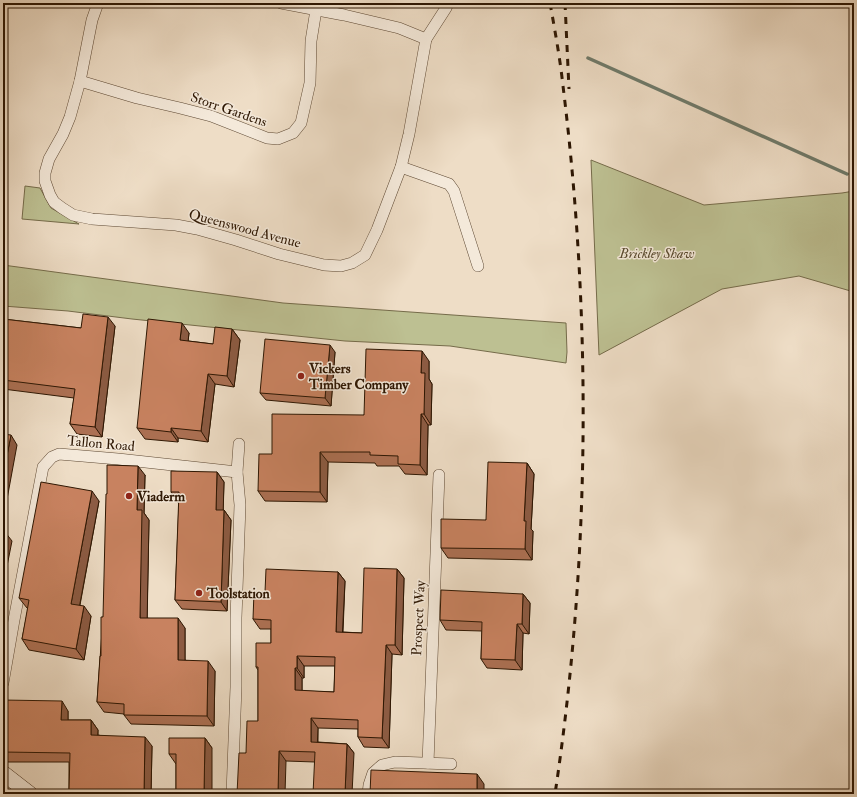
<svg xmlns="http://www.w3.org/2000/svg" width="857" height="797" font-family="'IM FELL Double Pica',serif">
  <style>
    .green { fill: #bdc092; stroke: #756b4a }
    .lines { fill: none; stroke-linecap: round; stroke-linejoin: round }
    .stream { stroke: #6f7a6a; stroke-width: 3.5 }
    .street-casing { stroke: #5d4833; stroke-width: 12 }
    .secondary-casing { stroke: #2d1602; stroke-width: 16 }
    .street { stroke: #f4e9da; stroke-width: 11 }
    .secondary { stroke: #f4e9da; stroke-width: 15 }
    .rail { stroke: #2d1602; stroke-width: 3; stroke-dasharray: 7 7; stroke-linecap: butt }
    .wall { fill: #ac7053; stroke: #2d1602; fill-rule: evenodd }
    .shaded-wall { fill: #8c5b43; stroke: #2d1602 }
    .building { fill: #c88260; stroke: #2d1602; fill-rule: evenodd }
    .poi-dot { fill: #8f2418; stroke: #f4e9da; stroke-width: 1.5 }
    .labels { text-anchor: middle; stroke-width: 3; stroke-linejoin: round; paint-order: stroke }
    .street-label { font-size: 14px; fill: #2d1602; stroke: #f4e9da }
    .park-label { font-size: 14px; font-style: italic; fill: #58492d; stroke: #f4e9da }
    .poi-label { font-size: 14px; font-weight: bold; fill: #2d1602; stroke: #f4e9da; text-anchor: start }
  </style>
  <rect width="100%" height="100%" fill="#eeddc6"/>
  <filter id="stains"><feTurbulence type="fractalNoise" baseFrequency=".005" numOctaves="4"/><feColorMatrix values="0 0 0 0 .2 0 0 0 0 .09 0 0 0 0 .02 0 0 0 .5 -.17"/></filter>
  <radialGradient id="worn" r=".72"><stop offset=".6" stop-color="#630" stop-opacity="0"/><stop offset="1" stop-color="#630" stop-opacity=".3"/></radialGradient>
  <g class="green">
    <polygon points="591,160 704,205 842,193 854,191 854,292 799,276 722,289 599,355"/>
    <polygon points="25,186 40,188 51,208 79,224 22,219"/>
    <polygon points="3,265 283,303 566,323 567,352 566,363 450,346 345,341 132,319 68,311 3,306"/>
  </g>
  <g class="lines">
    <polyline class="stream" points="588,58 847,174"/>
    <defs>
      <g id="street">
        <polyline points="98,3 92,20 80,81 70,117 63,134 49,159 45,173 45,181 50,195 54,202 62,208 73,215 92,219 176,225 197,229 236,240 279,254 324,265 341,266 352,263 365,255 377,230 401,167 409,134 426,39 446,8 448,3"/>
        <polyline points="281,3 344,15 399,28 426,39"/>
        <polyline points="80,81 137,98 180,108 211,116 267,138 278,139 293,133 301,123 310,83 311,41 316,10"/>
        <polyline points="401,167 449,184 454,191 478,266"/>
        <polyline points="237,472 239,444"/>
        <polyline points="3,683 14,620 43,467 52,457 59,454 118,459 237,472 240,505 236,618 236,687 232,794"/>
        <polyline points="428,763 439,475"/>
        <polyline points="368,794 369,785 373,773 382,765 395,762 451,764"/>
      </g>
      <polyline id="secondary" points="3,773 30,794"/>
    </defs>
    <use href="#street" class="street-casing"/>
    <use href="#secondary" class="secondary-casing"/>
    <use href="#street" class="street"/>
    <use href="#secondary" class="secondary"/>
    <g class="rail">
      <path d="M 550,3 C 555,31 560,58 563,86 C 592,321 590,560 555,794"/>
      <polyline points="565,3 569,89"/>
    </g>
  </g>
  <g class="wall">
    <polygon points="3,319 81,328 115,326 102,437 77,434 70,424 74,398 3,389"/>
    <polygon points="232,329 240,340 234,387 215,384 208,442 178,438 178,442 145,439 137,428 189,333 188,341 213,344"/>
    <polygon points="335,352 331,406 266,400 260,393"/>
    <polygon points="429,361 429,379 432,384 431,425 428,425 427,475 405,474 399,466 377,466 375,463 328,462 327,502 265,501 258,491 272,454 364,415"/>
    <polygon points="527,463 534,474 531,529 533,531 532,560 448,558 441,548 486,520"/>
    <polygon points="217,472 224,482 223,510 224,510 231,520 227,611 182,609 175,600 179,502 177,502 171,492"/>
    <polygon points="145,475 144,513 149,520 147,618 185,628 185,660 215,671 214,726 131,724 124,715 124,714 104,712 97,702 103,617"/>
    <polygon points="99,501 80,605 91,616 84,660 29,650 22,639 28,609 27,608 19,598"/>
    <path d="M 397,569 L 404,578 L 402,655 L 392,654 L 389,748 L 364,747 L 358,737 L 358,729 L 318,728 L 318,742 L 347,744 L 354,753 L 315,762 L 286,761 L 246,753 L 258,721 L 258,670 L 256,667 L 271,643 L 271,629 L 260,629 L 253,619 L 265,592 L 338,572 L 345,581 L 343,632 L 362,633 ZM 304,666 L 335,666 L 334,692 L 302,691 L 302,678 L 304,678 Z"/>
    <polygon points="523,594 530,603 529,634 523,633 522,670 487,668 481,659 482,631 446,630 440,620"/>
    <polygon points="3,700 68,711 68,720 91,720 98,730 98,735 152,746 151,794 71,794 69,790 69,762 8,762 3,755"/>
    <polygon points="205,738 212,748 176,792 176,764 169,754"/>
  </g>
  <g class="shaded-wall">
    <polygon points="108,317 115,326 102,437 95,427"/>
    <polygon points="182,323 189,333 187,351 180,340"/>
    <polygon points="232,329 240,340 234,387 227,376"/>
    <polygon points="330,345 335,352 331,406 325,398"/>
    <polygon points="422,351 429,361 429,379 432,384 431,425 424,414 421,373"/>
    <polygon points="208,374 215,384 208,442 201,431"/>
    <polygon points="421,414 428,425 427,475 420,465"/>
    <polygon points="171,428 178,438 178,442 171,432"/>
    <polygon points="11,435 17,445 3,521 3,476"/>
    <polygon points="320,452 328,462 327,502 320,492"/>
    <polygon points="527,463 534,474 531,529 533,531 532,560 525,549 524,521"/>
    <polygon points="138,466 145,475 144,513 149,520 147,628 140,618 137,510"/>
    <polygon points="217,472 224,482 223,519 216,510"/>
    <polygon points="92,491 99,501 78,614 71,604"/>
    <polygon points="224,510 231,520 227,611 221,602"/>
    <polygon points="5,532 12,541 3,586 3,543"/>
    <polygon points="397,569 404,578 402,655 395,645"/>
    <polygon points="338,572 345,581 342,642 336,632"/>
    <polygon points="523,594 530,603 529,634 522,624"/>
    <polygon points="84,606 91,616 84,660 76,649"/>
    <polygon points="178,618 185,628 185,670 178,660"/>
    <polygon points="517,624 523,633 522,670 515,660"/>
    <polygon points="386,645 392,654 389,748 382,738"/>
    <polygon points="297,656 304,666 304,678 297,668"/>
    <polygon points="208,661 215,671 214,726 207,716"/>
    <polygon points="295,668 302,678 302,700 295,690"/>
    <polygon points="62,701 68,711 68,729 61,720"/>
    <polygon points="311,718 318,728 317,751 311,742"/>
    <polygon points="91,720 98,730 97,745 91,735"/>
    <polygon points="145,737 152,746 151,794 144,794"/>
    <polygon points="205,738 212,748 212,794 204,794"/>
    <polygon points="347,744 354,753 352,794 345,794"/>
    <polygon points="279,751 286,761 285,794 278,794"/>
    <polygon points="477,774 484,784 484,794 477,794"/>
  </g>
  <g class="building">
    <polygon points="83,314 108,317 95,427 70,424 75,389 3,380 3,319 81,328"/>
    <polygon points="148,319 182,323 180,340 213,344 215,327 232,329 227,376 208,374 201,431 171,428 171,432 137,428"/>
    <polygon points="265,339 330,345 325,398 260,393"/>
    <polygon points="366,349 422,351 421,373 425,373 424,414 421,414 420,465 398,464 398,456 370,455 370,452 320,452 320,492 258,491 259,454 272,454 272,414 364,415"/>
    <polygon points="3,434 11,435 3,476"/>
    <polygon points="488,462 527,463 524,521 526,521 525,549 441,548 441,519 486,520"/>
    <polygon points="107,465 138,466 137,510 142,510 140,618 178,618 178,660 208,661 207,716 124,715 124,704 97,702 100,656 101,656 101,617 103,617 106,494 107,494"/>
    <polygon points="171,471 217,472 216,510 224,510 221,602 175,600 179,492 171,492"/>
    <polygon points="41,482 92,491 71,604 84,606 76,649 22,639 29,600 19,598"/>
    <polygon points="3,531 5,532 3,543"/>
    <path d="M 364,568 L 397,569 L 395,645 L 386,645 L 382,738 L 358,737 L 358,720 L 311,718 L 311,742 L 347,744 L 345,794 L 313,794 L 315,752 L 279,751 L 278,794 L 237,794 L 239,753 L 246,753 L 247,721 L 258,721 L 258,667 L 256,667 L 256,643 L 271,643 L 271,620 L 253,619 L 254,592 L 265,592 L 266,569 L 338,572 L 336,632 L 362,633 ZM 297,656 L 335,657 L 334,692 L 295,690 L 295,668 L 297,668 Z"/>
    <polygon points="441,590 523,594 522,624 517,624 515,660 481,659 482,622 440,620"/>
    <polygon points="3,700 62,701 61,720 91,720 91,735 145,737 144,794 93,794 93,791 69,790 70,753 3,752"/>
    <polygon points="169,738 205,738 204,794 166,794 166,792 176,792 176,754 169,754"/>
    <polygon points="371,770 477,774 477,794 370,794"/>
  </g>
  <g class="poi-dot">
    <circle cx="301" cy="376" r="4"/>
    <circle cx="129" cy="496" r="4"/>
    <circle cx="199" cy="593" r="4"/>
  </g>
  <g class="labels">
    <g class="street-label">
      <text transform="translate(229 109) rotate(19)" y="5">Storr Gardens</text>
      <text transform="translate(245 228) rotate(15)" y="5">Queenswood Avenue</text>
      <text transform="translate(101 443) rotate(5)" y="5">Tallon Road</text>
      <text transform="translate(418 618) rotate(-87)" y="5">Prospect Way</text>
    </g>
    <g class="park-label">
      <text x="657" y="258">Brickley Shaw</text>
    </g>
    <g class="poi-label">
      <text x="309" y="373">Vickers<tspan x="309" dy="16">Timber Company</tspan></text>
      <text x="137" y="501">Viaderm</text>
      <text x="207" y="598">Toolstation</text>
    </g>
  </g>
  <rect width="857" height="797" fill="none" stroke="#eeddc6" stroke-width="16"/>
  <rect x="4" y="4" width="849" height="789" fill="none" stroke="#2d1602" stroke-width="2"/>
  <rect x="8" y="8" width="841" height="781" fill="none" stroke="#2d1602"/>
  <rect width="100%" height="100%" filter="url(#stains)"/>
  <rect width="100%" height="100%" fill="url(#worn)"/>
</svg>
